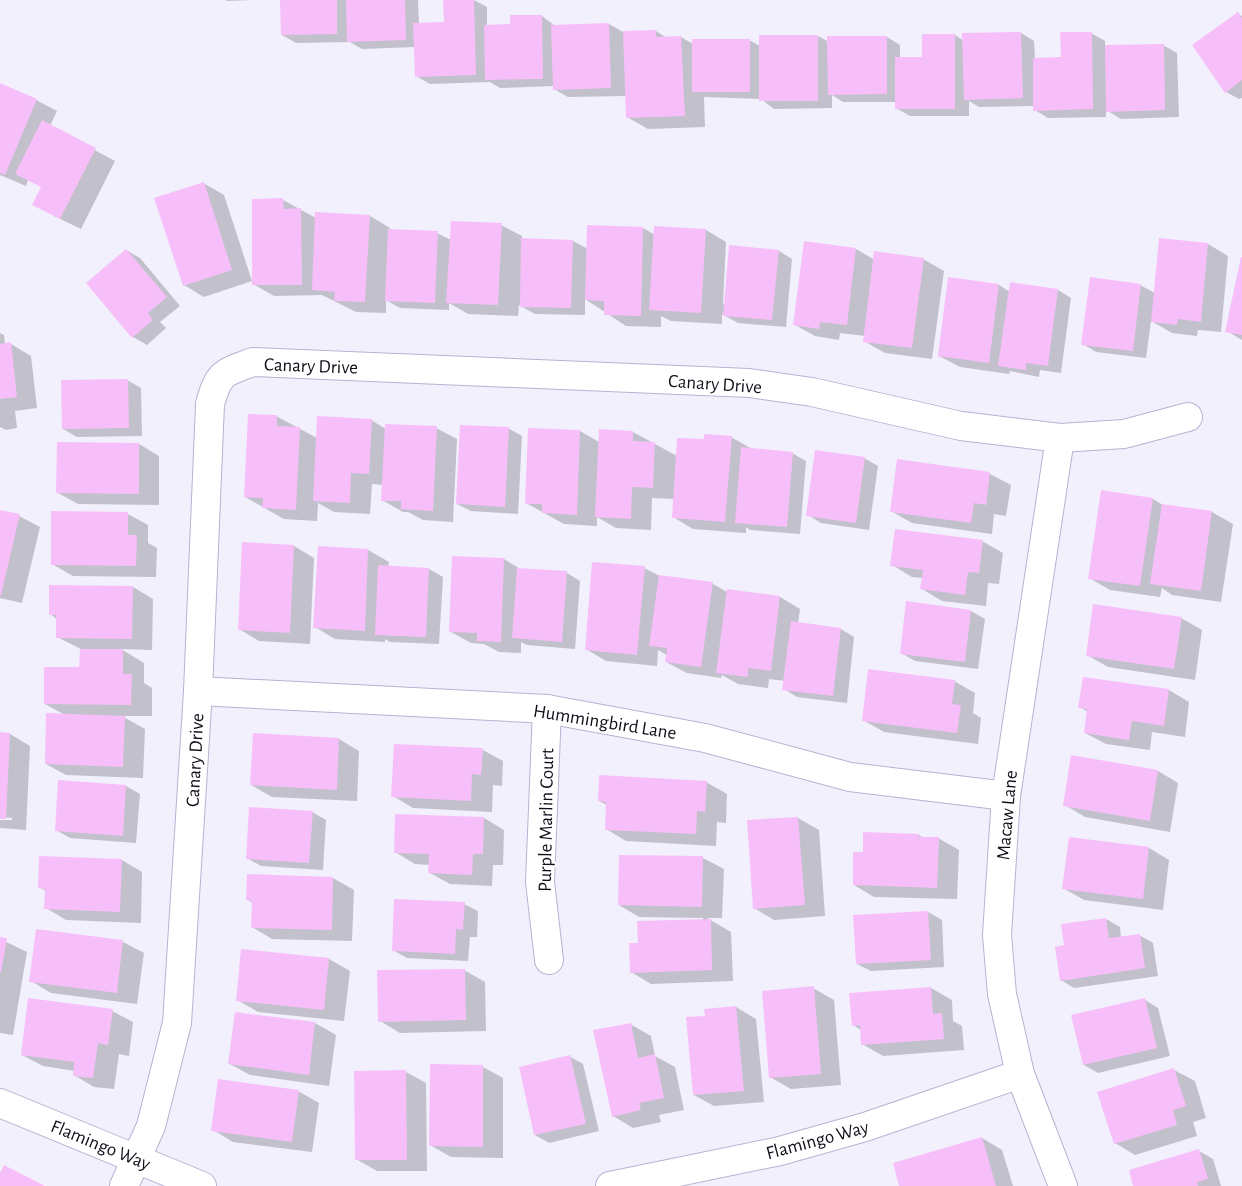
<svg xmlns="http://www.w3.org/2000/svg" width="1242" height="1186" font-family="'Alegreya Sans',sans-serif">
  <style>
    .shadow { fill: #0003 }
    .building { fill: #f7bff9 }
    .lines { fill: none; stroke-linecap: round; stroke-linejoin: round }
    .minor-casing { stroke: #b8b2d2; stroke-width: 30 }
    .minor { stroke: #fff; stroke-width: 28 }
    .labels { text-anchor: middle; stroke-width: 4; stroke-linejoin: round; paint-order: stroke }
    .street-label { font-size: 19px; fill: #110e19; stroke: #fff }
  </style>
  <rect width="100%" height="100%" fill="#f3f0fe"/>
  <g class="shadow">
    <polygon points="225,0 252,0 227,1"/>
    <polygon points="282,0 418,0 419,24 445,24 444,0 474,0 487,7 487,26 512,25 542,16 555,26 609,24 623,32 656,31 667,38 681,37 693,44 749,40 760,46 818,36 829,42 887,37 900,45 900,58 923,58 955,35 964,41 1021,33 1034,41 1035,59 1062,58 1091,33 1105,41 1105,47 1163,45 1177,53 1179,117 1121,119 1106,110 1106,117 1048,118 1035,110 1035,106 979,107 969,101 969,116 910,116 896,108 896,102 843,102 832,95 832,108 774,109 761,99 704,97 705,127 648,129 627,117 626,96 568,97 554,89 554,86 500,88 490,82 430,84 416,76 415,47 362,49 350,42 296,43 282,35"/>
    <polygon points="1238,14 1242,16 1242,98 1239,99 1226,92"/>
    <polygon points="0,85 36,100 57,111 50,126 115,161 81,229 54,216 42,187 28,180 26,186 0,175"/>
    <polygon points="203,183 224,195 252,281 204,297 184,285"/>
    <polygon points="283,200 316,218 370,216 390,228 390,231 437,233 451,240 501,225 522,236 522,239 573,241 588,249 588,227 643,228 655,235 706,230 726,242 723,304 779,251 792,259 786,327 738,323 722,314 722,324 671,321 661,316 661,327 626,326 585,299 585,315 535,314 519,305 518,316 468,314 449,303 449,310 400,308 386,300 386,313 356,312 322,295 274,296 253,284"/>
    <polygon points="1160,239 1208,244 1228,256 1221,332 1198,330 1197,336 1172,333 1151,321 1146,358 1096,352 1083,344 1140,285 1155,293"/>
    <polygon points="805,242 856,249 875,260 923,259 944,271 932,359 885,353 864,341 865,336 840,333 839,340 815,336 795,325"/>
    <polygon points="126,250 140,258 180,306 160,322 166,328 147,345 133,337"/>
    <polygon points="1242,259 1242,340 1227,331"/>
    <polygon points="999,285 1010,292 1058,290 1071,298 1061,373 1040,370 1039,377 1010,371 1009,374 960,367 939,356"/>
    <polygon points="0,333 4,335 5,344 11,344 31,356 37,408 15,411 17,428 6,430 0,427"/>
    <polygon points="127,380 141,388 142,436 77,437 63,429"/>
    <polygon points="276,416 317,438 371,420 386,429 436,428 457,439 453,522 423,520 408,512 403,512 382,500 383,485 372,484 370,514 334,512 318,503 317,521 284,519 245,497"/>
    <polygon points="508,428 522,436 518,514 471,511 457,504"/>
    <polygon points="580,431 599,442 633,432 677,456 705,441 731,437 752,449 792,453 806,461 800,534 750,530 746,527 746,533 693,529 673,517 674,499 652,498 651,530 616,528 597,517 597,526 564,524 526,503"/>
    <polygon points="139,444 159,456 159,505 78,504 58,493"/>
    <polygon points="864,458 878,466 869,530 821,523 808,515"/>
    <polygon points="898,461 990,474 1011,485 1006,516 994,514 992,534 912,523 891,511"/>
    <polygon points="1153,499 1163,505 1212,512 1233,524 1221,602 1172,595 1162,588 1160,597 1110,590 1089,578"/>
    <polygon points="0,511 19,516 40,527 22,603 0,598"/>
    <polygon points="128,514 148,525 148,543 157,548 156,577 73,576 52,564"/>
    <polygon points="982,541 1003,553 999,584 988,583 986,606 942,601 922,589 923,578 912,577 892,565"/>
    <polygon points="294,546 314,558 310,644 259,641 239,629"/>
    <polygon points="319,547 368,550 389,562 388,567 429,569 443,577 439,644 390,642 385,639 385,642 335,639 315,627"/>
    <polygon points="504,559 522,570 567,573 580,581 575,649 527,645 521,642 521,653 499,652 484,644 471,643 451,632"/>
    <polygon points="644,568 660,576 713,584 727,592 780,597 800,609 798,624 841,629 854,637 847,703 797,697 784,689 785,681 769,679 768,688 738,684 722,675 721,678 687,673 666,662 667,655 658,650 657,666 606,661 586,649"/>
    <polygon points="133,587 153,599 152,650 121,649 144,663 144,683 152,688 152,716 122,716 145,729 143,778 66,775 46,764 65,715 45,704 81,668 81,649 57,637 57,619 50,614"/>
    <polygon points="907,603 971,611 985,619 978,669 915,661 901,653"/>
    <polygon points="1181,618 1202,630 1195,680 1108,667 1087,655"/>
    <polygon points="1084,678 1169,690 1189,702 1185,737 1152,732 1150,750 1106,744 1085,733 1088,712 1080,707"/>
    <polygon points="954,681 975,693 973,713 981,718 978,744 884,732 863,720"/>
    <polygon points="0,734 10,734 30,746 26,830 0,828 0,820 12,820 12,818 0,817"/>
    <polygon points="339,739 359,751 357,801 272,797 251,785"/>
    <polygon points="483,750 503,761 502,786 493,785 492,812 413,808 393,796"/>
    <polygon points="1072,757 1158,771 1178,783 1170,832 1085,817 1065,805"/>
    <polygon points="706,782 727,794 726,823 717,822 716,846 626,841 606,829 607,805 599,801"/>
    <polygon points="126,786 140,794 136,843 70,838 56,830"/>
    <polygon points="312,812 326,820 323,870 261,866 247,858"/>
    <polygon points="484,818 504,830 503,865 493,865 492,886 450,884 430,873 430,865 415,864 395,852"/>
    <polygon points="798,818 819,830 825,916 774,920 754,908"/>
    <polygon points="919,835 924,838 938,838 959,850 957,899 874,897 854,885 864,854"/>
    <polygon points="1070,838 1149,848 1169,860 1163,910 1084,900 1063,888"/>
    <polygon points="620,856 703,858 724,869 722,918 707,918 731,932 733,981 651,984 631,972 639,944 703,920 703,918 639,917 619,905"/>
    <polygon points="122,860 142,872 141,923 66,920 46,908 46,891 39,887"/>
    <polygon points="248,876 333,878 354,890 352,941 272,939 252,927 253,903 248,900"/>
    <polygon points="464,904 478,911 477,937 470,937 468,961 407,958 393,950"/>
    <polygon points="928,912 942,920 944,967 871,971 857,964"/>
    <polygon points="1106,919 1120,927 1121,938 1139,935 1153,943 1158,976 1074,988 1061,980 1066,946"/>
    <polygon points="37,931 123,942 144,953 137,1004 51,993 31,981"/>
    <polygon points="0,939 27,952 13,1035 0,1033"/>
    <polygon points="243,950 329,959 350,971 344,1021 258,1012 237,1000"/>
    <polygon points="464,970 485,982 486,1031 400,1033 380,1021"/>
    <polygon points="813,988 834,1000 841,1085 791,1089 770,1077"/>
    <polygon points="931,988 952,1000 953,1021 962,1026 964,1050 883,1056 862,1044 861,1030 853,1025 850,994"/>
    <polygon points="1145,1000 1158,1008 1170,1056 1098,1073 1084,1065"/>
    <polygon points="736,1007 756,1019 764,1102 714,1106 694,1095 706,1017"/>
    <polygon points="112,1011 133,1022 129,1056 119,1054 114,1089 94,1087 74,1075 75,1071 43,1066 22,1055"/>
    <polygon points="236,1013 315,1023 336,1035 329,1086 250,1075 230,1064"/>
    <polygon points="630,1024 651,1036 655,1056 675,1067 684,1110 659,1115 661,1122 633,1128 613,1116"/>
    <polygon points="569,1056 583,1064 599,1131 549,1143 535,1135"/>
    <polygon points="483,1067 503,1078 503,1158 451,1157 430,1145"/>
    <polygon points="1174,1070 1195,1081 1206,1118 1193,1122 1197,1136 1135,1155 1115,1143"/>
    <polygon points="406,1072 426,1083 427,1171 377,1171 356,1159"/>
    <polygon points="298,1091 319,1103 312,1152 233,1142 213,1130"/>
    <polygon points="982,1138 1002,1150 1013,1186 901,1186"/>
    <polygon points="1199,1151 1213,1159 1221,1186 1135,1186"/>
  </g>
  <g class="building">
    <polygon points="280,0 337,0 337,34 281,35"/>
    <polygon points="346,0 405,0 406,40 347,42"/>
    <polygon points="443,0 474,0 476,75 415,77 413,23 444,22"/>
    <polygon points="1238,12 1242,18 1242,80 1225,93 1192,45"/>
    <polygon points="510,15 542,15 543,79 485,80 484,25 510,24"/>
    <polygon points="609,23 611,88 553,90 551,25"/>
    <polygon points="656,30 656,37 681,36 685,116 626,118 623,31"/>
    <polygon points="1021,32 1023,98 964,100 962,33"/>
    <polygon points="1060,32 1092,32 1093,109 1033,111 1033,58 1061,57"/>
    <polygon points="922,34 955,34 955,109 895,109 895,57 922,57"/>
    <rect x="759" y="35" width="59" height="66"/>
    <polygon points="827,36 887,36 887,94 828,95"/>
    <rect x="692" y="39" width="58" height="53"/>
    <polygon points="1164,44 1165,110 1106,112 1105,45"/>
    <polygon points="0,83 37,99 5,175 0,173"/>
    <polygon points="42,120 96,148 60,219 32,205 41,187 15,174"/>
    <polygon points="204,182 232,270 183,286 154,198"/>
    <polygon points="283,198 284,209 301,208 302,285 252,285 252,199"/>
    <polygon points="315,212 370,215 365,302 334,301 335,292 312,290"/>
    <polygon points="451,221 502,223 498,305 446,303"/>
    <polygon points="587,225 643,227 641,316 604,315 604,301 585,300"/>
    <polygon points="654,226 706,229 701,313 649,310"/>
    <polygon points="388,229 438,231 435,303 385,301"/>
    <polygon points="521,238 573,240 571,308 520,307"/>
    <polygon points="1159,238 1208,243 1201,322 1178,319 1177,325 1151,322"/>
    <polygon points="804,241 856,248 847,325 820,322 819,329 793,325"/>
    <polygon points="729,245 779,250 772,320 723,316"/>
    <polygon points="126,249 167,297 148,313 153,320 132,338 86,283"/>
    <polygon points="874,251 924,258 912,348 863,342"/>
    <polygon points="1241,257 1242,257 1242,335 1225,332"/>
    <polygon points="948,277 999,284 989,363 938,356"/>
    <polygon points="1090,277 1141,284 1133,351 1081,345"/>
    <polygon points="1010,282 1058,289 1048,366 1026,363 1026,370 998,366"/>
    <polygon points="11,342 17,397 0,399 0,344"/>
    <polygon points="128,379 129,428 62,429 61,380"/>
    <polygon points="248,414 277,415 277,426 300,427 296,510 262,508 263,498 244,497"/>
    <polygon points="317,416 372,419 369,474 351,473 350,503 313,501"/>
    <polygon points="385,424 437,426 433,511 401,509 401,501 381,501"/>
    <polygon points="460,425 509,427 505,507 456,504"/>
    <polygon points="528,428 580,430 577,515 542,513 542,504 525,504"/>
    <polygon points="599,429 633,431 633,441 655,442 653,488 632,487 631,519 595,517"/>
    <polygon points="704,434 732,436 725,522 672,518 677,438 704,439"/>
    <polygon points="57,442 139,443 139,494 56,493"/>
    <polygon points="741,447 793,452 787,527 735,523"/>
    <polygon points="815,450 865,457 856,523 806,516"/>
    <polygon points="897,459 990,472 986,505 974,503 971,523 890,512"/>
    <polygon points="1101,490 1153,498 1140,586 1088,579"/>
    <polygon points="1162,504 1212,511 1201,591 1150,584"/>
    <polygon points="0,510 20,514 1,595 0,595"/>
    <polygon points="51,511 128,512 128,535 137,535 136,566 51,565"/>
    <polygon points="895,529 983,540 979,573 968,572 965,595 920,589 923,570 890,566"/>
    <polygon points="242,542 294,545 290,633 238,630"/>
    <polygon points="318,546 368,549 365,631 313,628"/>
    <polygon points="452,556 504,558 501,642 477,641 477,633 449,632"/>
    <polygon points="592,562 645,566 637,655 585,650"/>
    <polygon points="378,565 429,568 426,637 375,635"/>
    <polygon points="517,568 567,571 562,642 512,638"/>
    <polygon points="659,575 713,582 701,667 665,662 667,648 649,646"/>
    <polygon points="49,585 133,586 132,639 56,638 56,615 49,615"/>
    <polygon points="727,589 780,596 771,671 748,668 748,677 716,673"/>
    <polygon points="906,601 971,610 965,662 900,654"/>
    <polygon points="1093,604 1182,617 1174,669 1086,656"/>
    <polygon points="791,621 841,628 833,696 782,690"/>
    <polygon points="80,649 123,649 123,674 132,674 131,705 44,704 44,667 79,667"/>
    <polygon points="868,669 955,680 952,704 961,705 957,733 862,721"/>
    <polygon points="1083,677 1169,689 1164,726 1132,721 1129,740 1084,733 1087,709 1078,708"/>
    <polygon points="46,713 125,716 123,767 45,764"/>
    <polygon points="0,732 10,733 6,819 0,819"/>
    <polygon points="253,733 339,738 337,790 250,785"/>
    <polygon points="394,744 483,748 481,775 472,774 471,801 391,797"/>
    <polygon points="1071,755 1158,770 1150,821 1063,806"/>
    <polygon points="599,775 707,781 705,812 697,811 696,834 605,830 606,802 598,801"/>
    <polygon points="58,780 126,785 123,836 55,831"/>
    <polygon points="249,807 313,811 309,863 246,859"/>
    <polygon points="395,814 484,817 483,854 473,854 472,875 428,873 429,854 394,853"/>
    <polygon points="798,817 805,905 753,909 747,820"/>
    <polygon points="863,832 919,834 919,837 939,837 937,888 853,885 853,852 863,852"/>
    <polygon points="1069,837 1149,847 1143,899 1062,889"/>
    <polygon points="619,855 703,856 702,907 618,905"/>
    <polygon points="39,856 122,859 120,912 44,909 45,889 38,888"/>
    <polygon points="247,874 333,877 332,930 251,928 252,901 246,900"/>
    <polygon points="394,899 465,902 463,930 456,929 455,954 392,951"/>
    <polygon points="928,911 931,960 856,964 853,915"/>
    <polygon points="1106,918 1109,938 1140,934 1145,968 1060,981 1055,947 1064,945 1061,924"/>
    <polygon points="711,919 712,970 630,973 629,943 638,943 637,921"/>
    <polygon points="36,929 123,940 117,993 29,982"/>
    <polygon points="0,937 7,938 1,972 0,972"/>
    <polygon points="241,949 329,958 324,1010 236,1001"/>
    <polygon points="465,969 466,1020 378,1022 377,970"/>
    <polygon points="814,986 821,1074 769,1078 762,991"/>
    <polygon points="931,987 933,1014 942,1013 944,1039 861,1045 860,1025 852,1026 849,993"/>
    <polygon points="28,998 113,1009 108,1045 98,1043 93,1078 73,1076 74,1062 21,1055"/>
    <polygon points="1145,998 1157,1048 1083,1065 1071,1015"/>
    <polygon points="736,1006 744,1091 693,1095 686,1017 705,1016 704,1009"/>
    <polygon points="235,1012 315,1022 309,1075 228,1064"/>
    <polygon points="631,1023 638,1058 655,1054 664,1098 639,1103 641,1110 612,1117 593,1030"/>
    <polygon points="570,1055 586,1124 534,1135 519,1067"/>
    <polygon points="430,1064 483,1065 483,1147 429,1146"/>
    <polygon points="1174,1068 1186,1106 1173,1110 1177,1125 1114,1144 1097,1092"/>
    <polygon points="406,1070 407,1160 355,1160 354,1071"/>
    <polygon points="218,1079 299,1090 292,1142 211,1131"/>
    <polygon points="982,1137 996,1186 899,1186 893,1163"/>
    <polygon points="1199,1149 1208,1179 1197,1182 1198,1186 1133,1186 1129,1170"/>
    <polygon points="4,1165 45,1186 0,1186 0,1173"/>
  </g>
  <g class="lines">
    <defs>
      <g id="minor">
        <polyline points="1060,438 1006,796 997,935 1002,994 1020,1074 1063,1186"/>
        <polyline points="198,691 547,709 705,738 850,777 1006,796"/>
        <polyline points="547,709 540,882 549,960"/>
        <polyline points="0,1103 202,1186"/>
        <path d="M 124,1186 L 151,1126 L 177,1023 L 198,691 L 210,404 C 219,372 223,373 253,362 L 749,383 L 812,392 L 961,426 L 1060,438 L 1124,434 L 1188,417"/>
        <polyline points="610,1186 780,1151 865,1127 1020,1074"/>
      </g>
    </defs>
    <use href="#minor" class="minor-casing"/>
    <use href="#minor" class="minor"/>
  </g>
  <g class="labels">
    <g class="street-label">
      <text transform="translate(311 365) rotate(2)" y="7">Canary Drive</text>
      <text transform="translate(715 383) rotate(4)" y="7">Canary Drive</text>
      <text transform="translate(605 721) rotate(9)" y="7">Hummingbird Lane</text>
      <text transform="translate(194 760) rotate(-87)" y="7">Canary Drive</text>
      <text transform="translate(1006 815) rotate(-85)" y="7">Macaw Lane</text>
      <text transform="translate(545 820) rotate(-89)" y="7">Purple Marlin Court</text>
      <text transform="translate(817 1139) rotate(-15)" y="7">Flamingo Way</text>
      <text transform="translate(101 1144) rotate(22)" y="7">Flamingo Way</text>
    </g>
  </g>
</svg>
